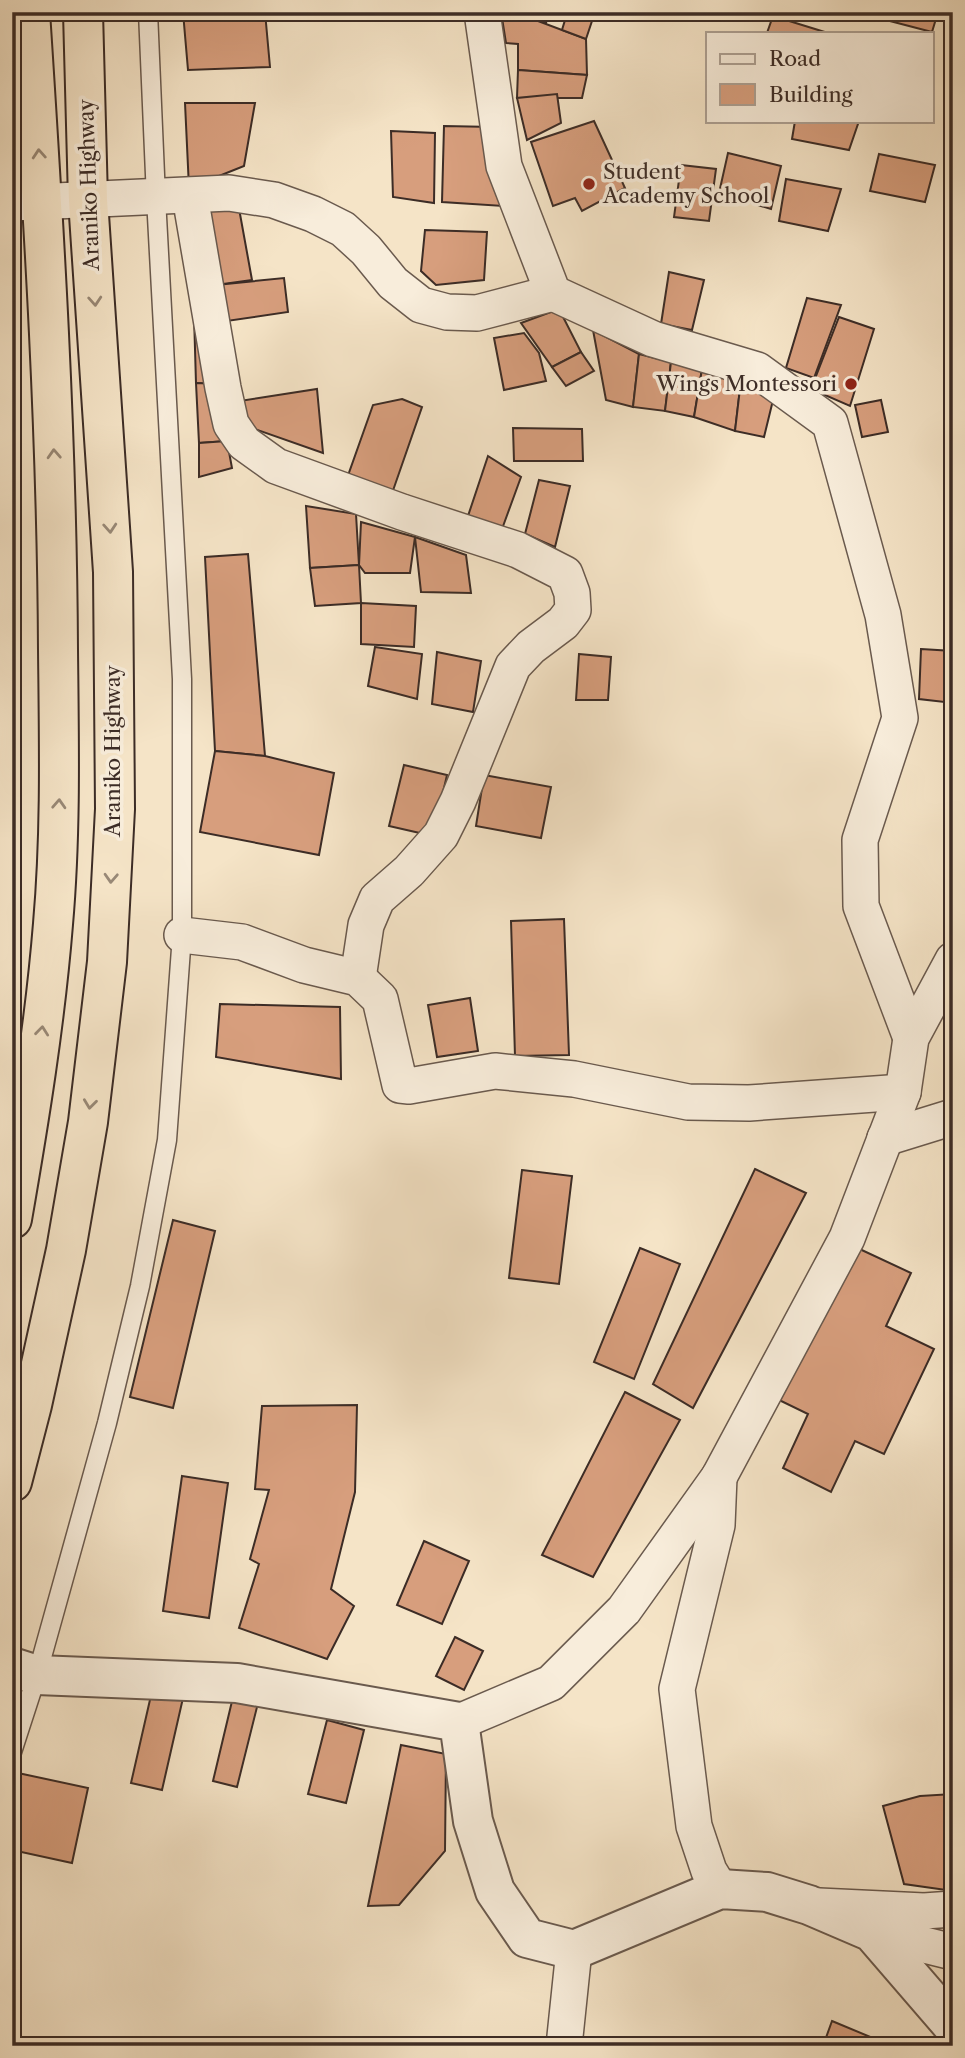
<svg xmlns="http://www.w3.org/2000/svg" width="965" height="2058" font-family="'Libre Caslon Text',serif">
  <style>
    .building { fill: #d79e7d; stroke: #3c2c26; stroke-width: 2 }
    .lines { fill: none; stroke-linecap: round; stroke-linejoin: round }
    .service-casing { stroke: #6a5a4e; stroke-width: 21 }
    .minor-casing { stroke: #6a5a4e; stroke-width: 38 }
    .tertiary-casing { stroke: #6a5a4e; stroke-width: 42 }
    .trunk-casing { stroke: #3c2c26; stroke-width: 42 }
    .service { stroke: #f8eddb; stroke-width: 18 }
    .minor { stroke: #f8eddb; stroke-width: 35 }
    .tertiary { stroke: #f8eddb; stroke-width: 38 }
    .trunk { stroke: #f5e4c7; stroke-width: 38 }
    .oneway { stroke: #988876 }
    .poi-dot { fill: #8f2418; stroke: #f8eddb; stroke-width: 2.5 }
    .labels { text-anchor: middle; stroke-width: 7; stroke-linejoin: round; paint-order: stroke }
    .poi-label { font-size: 21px; fill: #3c2c26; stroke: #f8eddb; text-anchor: start }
    .street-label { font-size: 21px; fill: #3c2c26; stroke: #f8eddb }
  </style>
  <rect width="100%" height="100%" fill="#f5e4c7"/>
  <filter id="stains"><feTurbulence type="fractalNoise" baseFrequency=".00286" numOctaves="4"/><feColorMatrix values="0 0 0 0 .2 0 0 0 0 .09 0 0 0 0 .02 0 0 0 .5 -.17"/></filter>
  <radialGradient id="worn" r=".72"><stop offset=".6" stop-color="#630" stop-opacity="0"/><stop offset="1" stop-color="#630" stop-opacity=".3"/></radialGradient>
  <g class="building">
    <polygon points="183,12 265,12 270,67 188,70"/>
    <polygon points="501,12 514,12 586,39 587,75 518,70 518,44 506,43"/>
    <polygon points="516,12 549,12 546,23"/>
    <polygon points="556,12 595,12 586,39 562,30 565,20 554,16"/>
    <polygon points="888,12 938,12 932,32 886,20"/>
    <polygon points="773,16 828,33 767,33"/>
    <polygon points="518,70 587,75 582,98 517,98"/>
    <polygon points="557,94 561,123 527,140 517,98"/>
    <polygon points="185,103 255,103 244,166 189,188"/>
    <polygon points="594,121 625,188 582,211 575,198 553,206 531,142"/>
    <polygon points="795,121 859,121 849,150 792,139"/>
    <polygon points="444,126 494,127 503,206 442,202"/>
    <polygon points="391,131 435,133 434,203 393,197"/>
    <polygon points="728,153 781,166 771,209 719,193"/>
    <polygon points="879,154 935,165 925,202 870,191"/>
    <polygon points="681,165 716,169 709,221 674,217"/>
    <polygon points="786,179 841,189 828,231 779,221"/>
    <polygon points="238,203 252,280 216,285 202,208"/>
    <polygon points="425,230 487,232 484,280 436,285 421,271"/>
    <polygon points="669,272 704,280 692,330 661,324"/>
    <polygon points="284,278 288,312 227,321 216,285"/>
    <polygon points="807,298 841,305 814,378 786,368"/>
    <polygon points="559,309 581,352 552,367 521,323"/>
    <polygon points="194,315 217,384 196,383"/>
    <polygon points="839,317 874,329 850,406 811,389"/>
    <polygon points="593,330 639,354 633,407 606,400"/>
    <polygon points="524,333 539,353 546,381 504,390 494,338"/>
    <polygon points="581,352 594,371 566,386 552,367"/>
    <polygon points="639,354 671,362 665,411 633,407"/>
    <polygon points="671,362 702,369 694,417 665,411"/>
    <polygon points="702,369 741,380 735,431 694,417"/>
    <polygon points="741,380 774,396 764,437 735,431"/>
    <polygon points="196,383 217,384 227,441 199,443"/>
    <polygon points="317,389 323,453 235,422 233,402"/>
    <polygon points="402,399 422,407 389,502 345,484 373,405"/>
    <polygon points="881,400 888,432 862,437 855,405"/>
    <polygon points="513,428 582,429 583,461 514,461"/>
    <polygon points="227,441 232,468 199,477 199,443"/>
    <polygon points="488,456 521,477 502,529 468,516"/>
    <polygon points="539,480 570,486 555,547 525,534"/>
    <polygon points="306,506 356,514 359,565 310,568"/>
    <polygon points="361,522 415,537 410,573 365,573 359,565"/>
    <polygon points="415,537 466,555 471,593 421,592"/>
    <polygon points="248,554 265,756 215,751 205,557"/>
    <polygon points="359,565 361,603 315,606 310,568"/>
    <polygon points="361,603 416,606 414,647 361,644"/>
    <polygon points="375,647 422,654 417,699 368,686"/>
    <polygon points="921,649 953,651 953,703 919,699"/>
    <polygon points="437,652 481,661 473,712 432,704"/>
    <polygon points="579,654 611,657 608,700 576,700"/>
    <polygon points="215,751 265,756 334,773 319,855 200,832"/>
    <polygon points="404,765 447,775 433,836 389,826"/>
    <polygon points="484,775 551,787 541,838 476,826"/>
    <polygon points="564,919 569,1055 515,1056 511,921"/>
    <polygon points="470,998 478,1051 437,1057 428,1005"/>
    <polygon points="220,1004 340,1007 341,1079 216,1057"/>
    <polygon points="755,1169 806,1193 693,1408 653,1384"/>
    <polygon points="522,1170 572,1176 559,1284 509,1278"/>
    <polygon points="173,1220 215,1231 173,1408 130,1397"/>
    <polygon points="851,1245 911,1273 886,1326 934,1349 884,1454 855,1441 831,1492 783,1468 808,1414 777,1399"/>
    <polygon points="640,1248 680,1264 634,1379 594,1362"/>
    <polygon points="625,1392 680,1420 593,1577 542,1555"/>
    <polygon points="357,1405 355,1492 331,1589 354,1606 327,1659 239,1628 259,1564 250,1559 269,1490 255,1489 262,1406"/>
    <polygon points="182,1476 228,1483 209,1618 163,1611"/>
    <polygon points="424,1541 469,1561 442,1624 397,1605"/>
    <polygon points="455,1637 483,1651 464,1690 436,1676"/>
    <polygon points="152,1691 183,1698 162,1790 131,1783"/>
    <polygon points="233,1697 258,1703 237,1787 213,1781"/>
    <polygon points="327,1720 364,1730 346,1803 308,1794"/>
    <polygon points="401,1745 446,1754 445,1851 399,1905 368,1906"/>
    <polygon points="18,1773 88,1788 72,1863 12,1850 12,1801"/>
    <polygon points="953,1794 953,1887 946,1890 904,1884 883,1806 920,1796"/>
    <polygon points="832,2021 892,2046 823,2046"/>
  </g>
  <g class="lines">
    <defs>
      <polyline id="service" points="12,1752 37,1675 107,1423 140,1286 167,1140 182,935 182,679 156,198 148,12"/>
      <g id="minor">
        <polyline points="482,12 504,166 553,293 653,339 757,370 830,423 883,615 900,718 860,840 861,906 911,1038"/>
        <polyline points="190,196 223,388 231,424 244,443 276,466 402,512 518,550 565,574 572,593 573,610 563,623 531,647 513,666 458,801 441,835 409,871 377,899 366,925 358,978"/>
        <polyline points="12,203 229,193 274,200 313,214 343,229 366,250 393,283 421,305 447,312 477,313 553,293"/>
        <polyline points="182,935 242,942 304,965 358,978 380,999 400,1085 409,1086 495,1071 574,1079 688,1102 749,1103 903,1092"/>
        <polyline points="885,1138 953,1117"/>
        <polyline points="719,1477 717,1525 677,1689 694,1826 709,1871 720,1889"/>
        <polyline points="459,1722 551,1683 624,1610 719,1477 847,1238 903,1092 911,1038 953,960"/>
        <polyline points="819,1906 924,1911 953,1909"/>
        <polyline points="872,1932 953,1952"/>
        <polyline points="564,2046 574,1950"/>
      </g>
      <polyline id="tertiary" points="12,1667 37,1675 237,1683 459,1722 473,1821 495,1891 527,1938 574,1950 720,1889 767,1892 809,1905 872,1932 953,2026"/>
      <g id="trunk">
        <path d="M 12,1219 C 29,1121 45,1023 53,924 C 61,833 59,742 58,650 C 57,438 44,225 30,12"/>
        <polyline points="12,1482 32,1405 66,1250 88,1122 107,962 115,809 113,572 88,200 83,12"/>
      </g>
    </defs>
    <use href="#service" class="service-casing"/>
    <use href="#minor" class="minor-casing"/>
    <use href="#tertiary" class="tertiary-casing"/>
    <use href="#trunk" class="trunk-casing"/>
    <use href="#service" class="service"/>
    <use href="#minor" class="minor"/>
    <use href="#tertiary" class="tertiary"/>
    <use href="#trunk" class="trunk"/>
  </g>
  <defs><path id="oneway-chevron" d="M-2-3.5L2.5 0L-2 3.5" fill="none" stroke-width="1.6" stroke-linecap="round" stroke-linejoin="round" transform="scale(1.75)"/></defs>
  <g class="oneway">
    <use href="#oneway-chevron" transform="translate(39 154) rotate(-94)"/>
    <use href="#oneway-chevron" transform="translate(95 301) rotate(86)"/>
    <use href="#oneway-chevron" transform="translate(54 454) rotate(-93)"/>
    <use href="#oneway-chevron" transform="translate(110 528) rotate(86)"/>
    <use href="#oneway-chevron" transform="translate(59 804) rotate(-87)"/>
    <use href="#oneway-chevron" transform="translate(111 878) rotate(93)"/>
    <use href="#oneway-chevron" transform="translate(42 1031) rotate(-84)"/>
    <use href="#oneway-chevron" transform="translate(90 1104) rotate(97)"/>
  </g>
  <g class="poi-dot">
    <circle cx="589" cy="184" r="7"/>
    <circle cx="851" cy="384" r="7"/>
  </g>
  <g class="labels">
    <g class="poi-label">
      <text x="603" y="179">Student<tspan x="603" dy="24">Academy School</tspan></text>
      <text x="837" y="391" text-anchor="end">Wings Montessori</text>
    </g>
    <g class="street-label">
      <text transform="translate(89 185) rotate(-92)" y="7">Araniko Highway</text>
      <text transform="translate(113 751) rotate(-90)" y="7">Araniko Highway</text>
    </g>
  </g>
  <rect width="965" height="2058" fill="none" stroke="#f5e4c7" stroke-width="42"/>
  <rect x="14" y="14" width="937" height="2030" fill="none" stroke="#3c2c26" stroke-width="3.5"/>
  <rect x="21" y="21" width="923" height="2016" fill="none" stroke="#3c2c26" stroke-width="2"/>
  <rect x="706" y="32" width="228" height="91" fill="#f8eddb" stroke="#ada093" stroke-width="2"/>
  <rect x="720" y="54" width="35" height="10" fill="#f8eddb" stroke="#ada093" stroke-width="2"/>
  <text x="769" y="66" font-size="21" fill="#3c2c26">Road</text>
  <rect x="720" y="84" width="35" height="21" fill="#d79e7d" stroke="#ada093" stroke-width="2"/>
  <text x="769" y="102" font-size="21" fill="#3c2c26">Building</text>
  <rect width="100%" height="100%" filter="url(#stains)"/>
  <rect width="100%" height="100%" fill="url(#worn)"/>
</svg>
